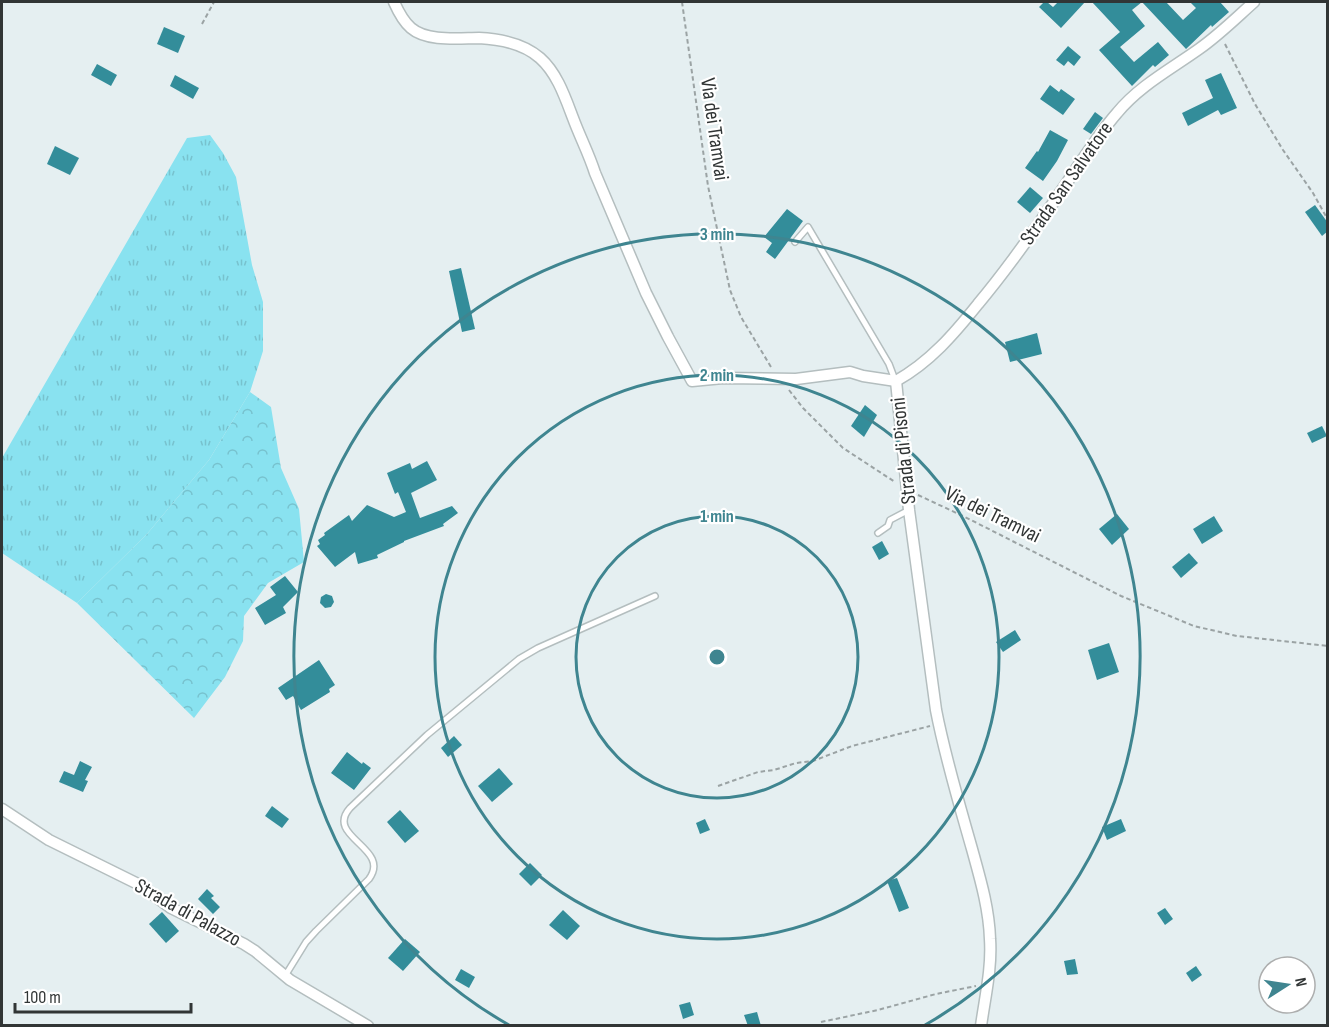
<svg xmlns="http://www.w3.org/2000/svg" width="1329" height="1027" font-family="'Sofia Sans Condensed',sans-serif">
  <style>
    .grass { fill: url(#grass-tufts) }
    .forest { fill: url(#forest-crowns) }
    .building { fill: #338d9a }
    .lines { fill: none; stroke-linecap: round; stroke-linejoin: round }
    .lane-casing { stroke: #b4bebf; stroke-width: 8 }
    .street-casing { stroke: #b4bebf; stroke-width: 13 }
    .path { stroke: #9ba3a4; stroke-width: 2; stroke-dasharray: 4.5 3; stroke-linecap: butt }
    .lane { stroke: #fff; stroke-width: 5 }
    .street { stroke: #fff; stroke-width: 10 }
    .ring { fill: none; stroke: #3f8590; stroke-width: 3 }
    .labels { text-anchor: middle; stroke-width: 4.5; stroke-linejoin: round; paint-order: stroke }
    .street-label { font-size: 21px; fill: #313535; stroke: #fff }
    .centre { fill: #3f8590; stroke: #fff; stroke-width: 3 }
    .ring-label { font-size: 18px; text-anchor: middle; font-weight: bold; fill: #3f8590; stroke: #fff; stroke-width: 4.5; stroke-linejoin: round; paint-order: stroke }
  </style>
  <defs>
    <pattern id="grass-tufts" width="24" height="20" patternUnits="userSpaceOnUse" patternTransform="scale(1.5)"><rect width="24" height="20" fill="#89e2f0"/><path d="M3 7l-1-3M5 7V3M7 7l1-3M15 17l-1-3M17 17v-4M19 17l1-3" fill="none" stroke="#77c2ce"/></pattern>
    <pattern id="forest-crowns" width="20" height="18" patternUnits="userSpaceOnUse" patternTransform="scale(1.5)"><rect width="20" height="18" fill="#89e2f0"/><path d="M2 6a3 3 0 1 1 6 0M12 15a3 3 0 1 1 6 0" fill="none" stroke="#77c2ce"/></pattern>
  </defs>
  <rect width="100%" height="100%" fill="#e5eff1"/>
  <polygon class="grass" points="210,135 223,153 236,177 252,265 263,302 263,351 250,392 209,460 147,534 77,603 2,553 2,458 187,138"/>
  <polygon class="forest" points="250,392 271,407 281,468 299,509 304,562 268,583 244,616 243,641 225,677 194,718 77,603 147,534 209,460"/>
  <g class="building">
    <polygon points="1044,2 1047,2 1053,7 1058,2 1085,2 1061,28 1039,7"/>
    <polygon points="1092,2 1166,2 1183,20 1196,8 1190,2 1220,2 1229,12 1212,27 1211,25 1186,49 1142,2 1132,10 1145,26 1120,47 1134,62 1158,42 1169,55 1155,67 1153,65 1132,86 1099,50 1120,32"/>
    <polygon points="164,27 185,36 178,53 157,44"/>
    <polygon points="1068,46 1081,57 1074,66 1068,61 1064,66 1056,60"/>
    <polygon points="97,64 117,75 111,86 91,75"/>
    <polygon points="1221,73 1237,108 1221,115 1218,110 1188,126 1182,113 1213,98 1205,80"/>
    <polygon points="175,75 199,88 193,99 170,86"/>
    <polygon points="1050,85 1059,92 1061,89 1075,99 1063,115 1040,99"/>
    <polygon points="1095,112 1103,118 1091,134 1083,129"/>
    <polygon points="1050,130 1068,140 1057,161 1043,181 1025,168 1037,151 1038,152"/>
    <polygon points="55,146 79,158 70,175 47,164"/>
    <polygon points="1030,187 1043,198 1030,213 1017,202"/>
    <polygon points="1315,205 1328,223 1328,231 1322,236 1305,212"/>
    <polygon points="787,209 803,221 775,259 766,252 772,243 764,237"/>
    <polygon points="461,268 475,329 462,332 449,271"/>
    <polygon points="1037,333 1042,354 1010,362 1005,342"/>
    <polygon points="865,405 877,415 864,437 851,426"/>
    <polygon points="1322,426 1327,436 1312,443 1307,433"/>
    <polygon points="427,461 437,480 411,493 420,518 452,506 458,513 443,524 444,526 404,541 404,542 377,555 378,558 358,564 355,552 335,567 317,546 320,544 318,540 325,535 324,533 349,515 352,521 367,505 394,517 406,512 398,492 395,494 387,473 410,463 412,469"/>
    <polygon points="1117,514 1129,529 1112,545 1099,529"/>
    <polygon points="1214,516 1223,531 1202,544 1193,529"/>
    <polygon points="882,541 889,554 879,560 872,547"/>
    <polygon points="1189,553 1198,563 1181,578 1172,567"/>
    <polygon points="285,576 298,592 283,607 286,613 265,625 255,608 276,595 270,587"/>
    <polygon points="326,594 332,596 334,602 331,607 325,608 320,603 321,597"/>
    <polygon points="1015,630 1021,640 1003,652 996,642"/>
    <polygon points="1109,643 1119,672 1097,680 1088,650"/>
    <polygon points="319,660 335,685 329,689 330,692 301,710 293,696 286,700 278,688"/>
    <polygon points="454,736 462,745 448,757 441,748"/>
    <polygon points="347,752 362,764 363,762 371,768 354,790 331,773"/>
    <polygon points="80,761 92,767 85,780 88,781 83,792 59,782 64,771 74,775"/>
    <polygon points="499,768 513,784 492,802 478,786"/>
    <polygon points="272,806 289,819 282,828 265,816"/>
    <polygon points="400,810 419,831 405,843 387,822"/>
    <polygon points="705,819 710,830 700,834 696,823"/>
    <polygon points="1121,819 1126,831 1107,840 1102,827"/>
    <polygon points="530,863 542,875 531,886 519,874"/>
    <polygon points="897,878 909,908 899,912 887,881"/>
    <polygon points="207,889 214,896 211,898 220,907 213,914 198,899"/>
    <polygon points="1165,908 1173,919 1165,925 1157,913"/>
    <polygon points="563,910 580,926 567,940 549,925"/>
    <polygon points="162,912 179,931 166,943 149,924"/>
    <polygon points="405,939 420,952 403,971 388,958"/>
    <polygon points="1075,959 1078,974 1067,975 1064,961"/>
    <polygon points="1196,966 1202,975 1192,982 1186,973"/>
    <polygon points="461,969 475,977 469,988 455,980"/>
    <polygon points="690,1002 694,1015 683,1019 679,1005"/>
    <polygon points="757,1012 761,1026 748,1026 744,1015"/>
  </g>
  <g class="lines">
    <defs>
      <g id="lane">
        <polyline points="795,242 808,227 889,364 895,380"/>
        <polyline points="878,533 888,526 890,520 909,510"/>
        <path d="M 285,976 L 306,942 L 316,931 L 369,879 C 392,848 324,837 350,808 L 427,735 L 519,659 L 538,648 L 655,596"/>
      </g>
      <g id="street">
        <path d="M 394,2 C 398,11 404,22 411,28 C 427,42 460,38 479,38 C 499,39 524,44 540,58 C 557,73 565,97 573,118 C 580,137 589,154 595,173 L 646,293 L 668,337 L 692,381 L 723,378 L 796,379 L 850,372 L 863,376 L 896,381"/>
        <path d="M 896,381 L 909,510 L 936,710 C 945,757 959,803 972,849 C 980,878 989,908 990,939 C 992,968 985,997 981,1026"/>
        <path d="M 896,381 C 930,362 954,334 978,304 C 1009,267 1037,227 1064,187 C 1081,162 1097,136 1117,113 C 1139,86 1171,69 1199,49 C 1219,35 1236,18 1254,2"/>
        <polyline points="2,809 49,840 140,885 171,908 244,944 255,951 290,980 368,1026"/>
      </g>
    </defs>
    <use href="#lane" class="lane-casing"/>
    <use href="#street" class="street-casing"/>
    <g class="path">
      <polyline points="682,2 708,186 730,290 741,317 771,367"/>
      <polyline points="202,24 214,2"/>
      <polyline points="1225,44 1255,104 1283,150 1313,193 1328,220"/>
      <polyline points="789,390 803,408 843,448 895,482"/>
      <polyline points="918,495 965,517 1121,596 1194,626 1237,636 1328,646"/>
      <polyline points="718,786 758,772 774,770 796,763 813,761 852,746 930,726"/>
      <polyline points="821,1022 878,1010 936,994 976,986"/>
    </g>
    <use href="#lane" class="lane"/>
    <use href="#street" class="street"/>
  </g>
  <g class="ring">
    <circle cx="717" cy="657" r="141"/>
    <circle cx="717" cy="657" r="282"/>
    <path d="M509 1025A423 423 0 1 1 925 1025"/>
  </g>
  <g class="labels">
    <g class="street-label">
      <text transform="translate(715 129) rotate(82)" y="7">Via dei Tramvai</text>
      <text transform="translate(1066 183) rotate(-55)" y="7">Strada San Salvatore</text>
      <text transform="translate(903 451) rotate(-96)" y="7">Strada di Pisoni</text>
      <text transform="translate(993 514) rotate(26)" y="7">Via dei Tramvai</text>
      <text transform="translate(188 912) rotate(29)" y="7">Strada di Palazzo</text>
    </g>
  </g>
  <circle cx="717" cy="657" r="9" class="centre"/>
  <g class="ring-label">
    <text x="717" y="240">3 min</text>
    <text x="717" y="381">2 min</text>
    <text x="717" y="522">1 min</text>
  </g>
  <rect width="1329" height="1027" fill="none" stroke="#313535" stroke-width="6"/>
  <g transform="translate(1287 985) rotate(78)"><circle r="28" fill="#ffffff" stroke="#adaeae" stroke-width="1.5"/>
  <path d="M0-4.5L10 22L0 15L-10 22Z" fill="#3f8590"/>
  <text y="-9" font-size="16" font-weight="bold" text-anchor="middle" fill="#313535">N</text>
  </g>
  <path d="M15 1003v9h176v-9" fill="none" stroke="#313535" stroke-width="3"/>
  <text x="24" y="1003" font-size="18" fill="#313535" stroke="#ffffff" stroke-width="4.5" paint-order="stroke">100 m</text>
</svg>
